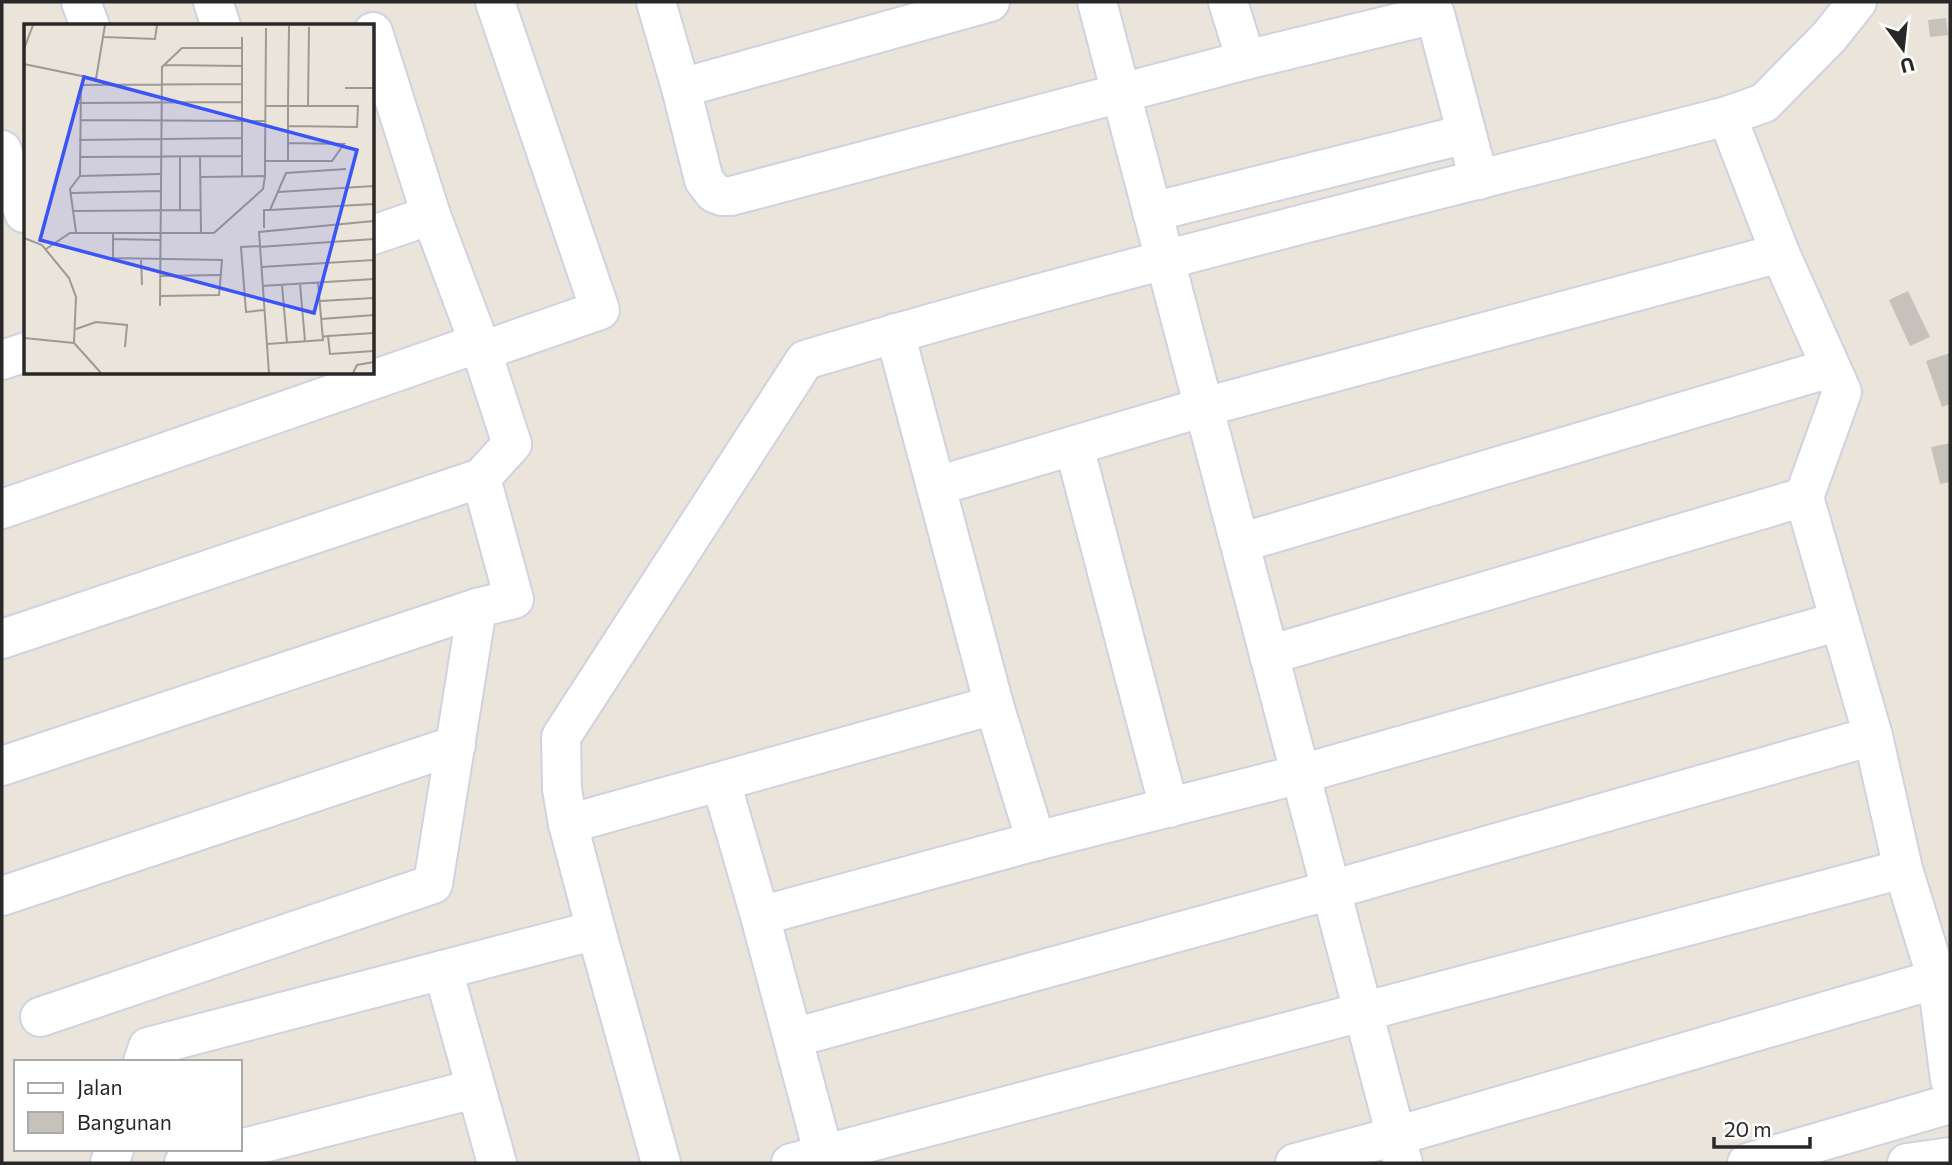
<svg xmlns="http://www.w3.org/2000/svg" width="1952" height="1165" font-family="Commissioner,sans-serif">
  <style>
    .building { fill: #c6c1ba }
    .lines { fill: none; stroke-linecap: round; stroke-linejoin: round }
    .minor-casing { stroke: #cfd2e1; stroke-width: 42 }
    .minor { stroke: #fff; stroke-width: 38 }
    .inset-road { fill: none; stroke: #9d9993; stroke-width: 2 }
    .view { fill: #3a54f7; fill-opacity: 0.15; stroke: #3a54f7; stroke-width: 3.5 }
    .inset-edge { fill: none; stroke: #282828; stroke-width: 3.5 }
  </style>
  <rect width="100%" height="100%" fill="#ebe4da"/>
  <g class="building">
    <polygon points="1946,18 1948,35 1930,37 1928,20"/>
    <polygon points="1908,291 1930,337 1910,346 1889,300"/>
    <polygon points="1950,353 1950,404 1942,407 1926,361"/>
    <polygon points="1950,443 1950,482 1940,484 1931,447"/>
  </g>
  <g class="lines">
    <defs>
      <g id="minor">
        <polyline points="81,2 90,26"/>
        <polyline points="213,2 221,26"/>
        <polyline points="656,2 681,88 704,180 714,193 722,196 731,196 1246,60 1435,14 1479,180"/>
        <polyline points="1097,2 1403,1163"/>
        <polyline points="1228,2 1246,60"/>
        <polyline points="681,88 990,2"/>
        <polyline points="2,150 24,213"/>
        <polyline points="1152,212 1466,134"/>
        <polyline points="373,235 431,215"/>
        <polyline points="895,333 994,705 1036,841"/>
        <polyline points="482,351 600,310 495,2"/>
        <polyline points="2,360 26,352"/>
        <polyline points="1074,446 1169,808"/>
        <polyline points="937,486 1204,407 1780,253"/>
        <polyline points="1804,497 1873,736 1903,869 1937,979 1950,1080"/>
        <polyline points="2,509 479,343"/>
        <polyline points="1240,543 1830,368"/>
        <polyline points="2,639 481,478 512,444 479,343 431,215 373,32"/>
        <polyline points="1269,655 1804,497 1842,392 1780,253 1727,116"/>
        <path d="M 994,705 L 568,824 L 562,789 L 561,737 L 805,360 C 1110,269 1419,196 1727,116 L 1764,103 L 1829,37 L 1857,2"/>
        <polyline points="2,766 477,608"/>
        <polyline points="721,782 760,916 826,1163"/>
        <polyline points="2,896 456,745"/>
        <polyline points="760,916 1036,841 1301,774 1840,621"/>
        <polyline points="596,930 661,1163"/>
        <polyline points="443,970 497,1163"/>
        <polyline points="40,1017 433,884 477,608 514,599 481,478"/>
        <polyline points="793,1038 1331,890 1873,736"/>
        <polyline points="143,1062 148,1047 596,930 568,824"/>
        <polyline points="240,1149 474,1089"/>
        <polyline points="110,1163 114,1149"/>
        <polyline points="184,1163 239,1149"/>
        <polyline points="791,1163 1903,869"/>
        <polyline points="1295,1163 1396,1136 1937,979"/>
        <polyline points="1747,1163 1950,1104"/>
        <polyline points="1907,1163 1950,1157"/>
      </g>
    </defs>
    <use href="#minor" class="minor-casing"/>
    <use href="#minor" class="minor"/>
  </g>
  <g transform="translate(24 24)">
    <rect width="350" height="350" fill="#ebe4da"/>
    <path class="inset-road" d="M 80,13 L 131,15 L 133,1M 218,13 L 218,153M 0,25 L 9,1M 0,40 L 72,55 L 81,1M 140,41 L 218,42M 321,64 L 350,64M 55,79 L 218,78M 242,82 L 264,82 L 265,2M 284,82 L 285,3M 56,96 L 241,97M 264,102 L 333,103 L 334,82 L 264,82 L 264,137M 55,116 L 218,114M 55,133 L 218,132M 176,133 L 177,209M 241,137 L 242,4M 56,152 L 57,61 L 218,60M 241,152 L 241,137 L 308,137 L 320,120 L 264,119M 254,168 L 350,162M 47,169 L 136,167M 246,186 L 350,180M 50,187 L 177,186M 156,187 L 156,132M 240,204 L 240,186 L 246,186 L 262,149 L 322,145M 52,208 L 46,165 L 56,152 L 136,150M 89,209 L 89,234 L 198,236 L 195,271 L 136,272M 0,214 L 18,221 L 45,254 L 52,273 L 50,319 L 77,349M 89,215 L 136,216M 235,222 L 217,223 L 222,288 L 240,286M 235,223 L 350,215M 22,225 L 46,209 L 190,209 L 239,165 L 241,152 L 177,153M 117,234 L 118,261M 237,243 L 350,236M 136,252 L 198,251M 276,260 L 281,317M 258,261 L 263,319M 238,262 L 350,255M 296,277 L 350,274M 136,282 L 138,43 L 158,24 L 218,24M 297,295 L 350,291M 52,305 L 72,298 L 103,301 L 101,323M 304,312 L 350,309M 298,313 L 304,312 L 306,330 L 350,327M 0,314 L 50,319M 243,320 L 299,316 L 294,259M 245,349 L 235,208 L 350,197M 329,349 L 333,341 L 350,338"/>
    <path class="view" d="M 60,53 L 333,126 L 290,289 L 16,216 Z"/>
    <rect width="350" height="350" class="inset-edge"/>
  </g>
  <rect width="1952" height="1165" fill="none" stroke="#282828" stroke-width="7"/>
  <rect x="14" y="1060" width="228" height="91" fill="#ffffff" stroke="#a9a9a9" stroke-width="2"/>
  <rect x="28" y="1083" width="35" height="10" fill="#ffffff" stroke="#a9a9a9" stroke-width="2"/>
  <text x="77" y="1095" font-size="21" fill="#282828">Jalan</text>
  <rect x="28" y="1112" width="35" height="21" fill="#c6c1ba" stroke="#a9a9a9" stroke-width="2"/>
  <text x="77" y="1130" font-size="21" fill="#282828">Bangunan</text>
  <g transform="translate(1903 49) rotate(165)" stroke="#ffffff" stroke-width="5" paint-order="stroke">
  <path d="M0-5L12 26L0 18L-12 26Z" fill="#282828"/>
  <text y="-10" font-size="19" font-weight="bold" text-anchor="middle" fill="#282828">U</text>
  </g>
  <path d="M1714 1137v10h96v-10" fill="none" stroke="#282828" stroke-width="3.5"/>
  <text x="1724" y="1137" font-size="21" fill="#282828" stroke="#ffffff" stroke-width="5" paint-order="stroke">20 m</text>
</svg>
